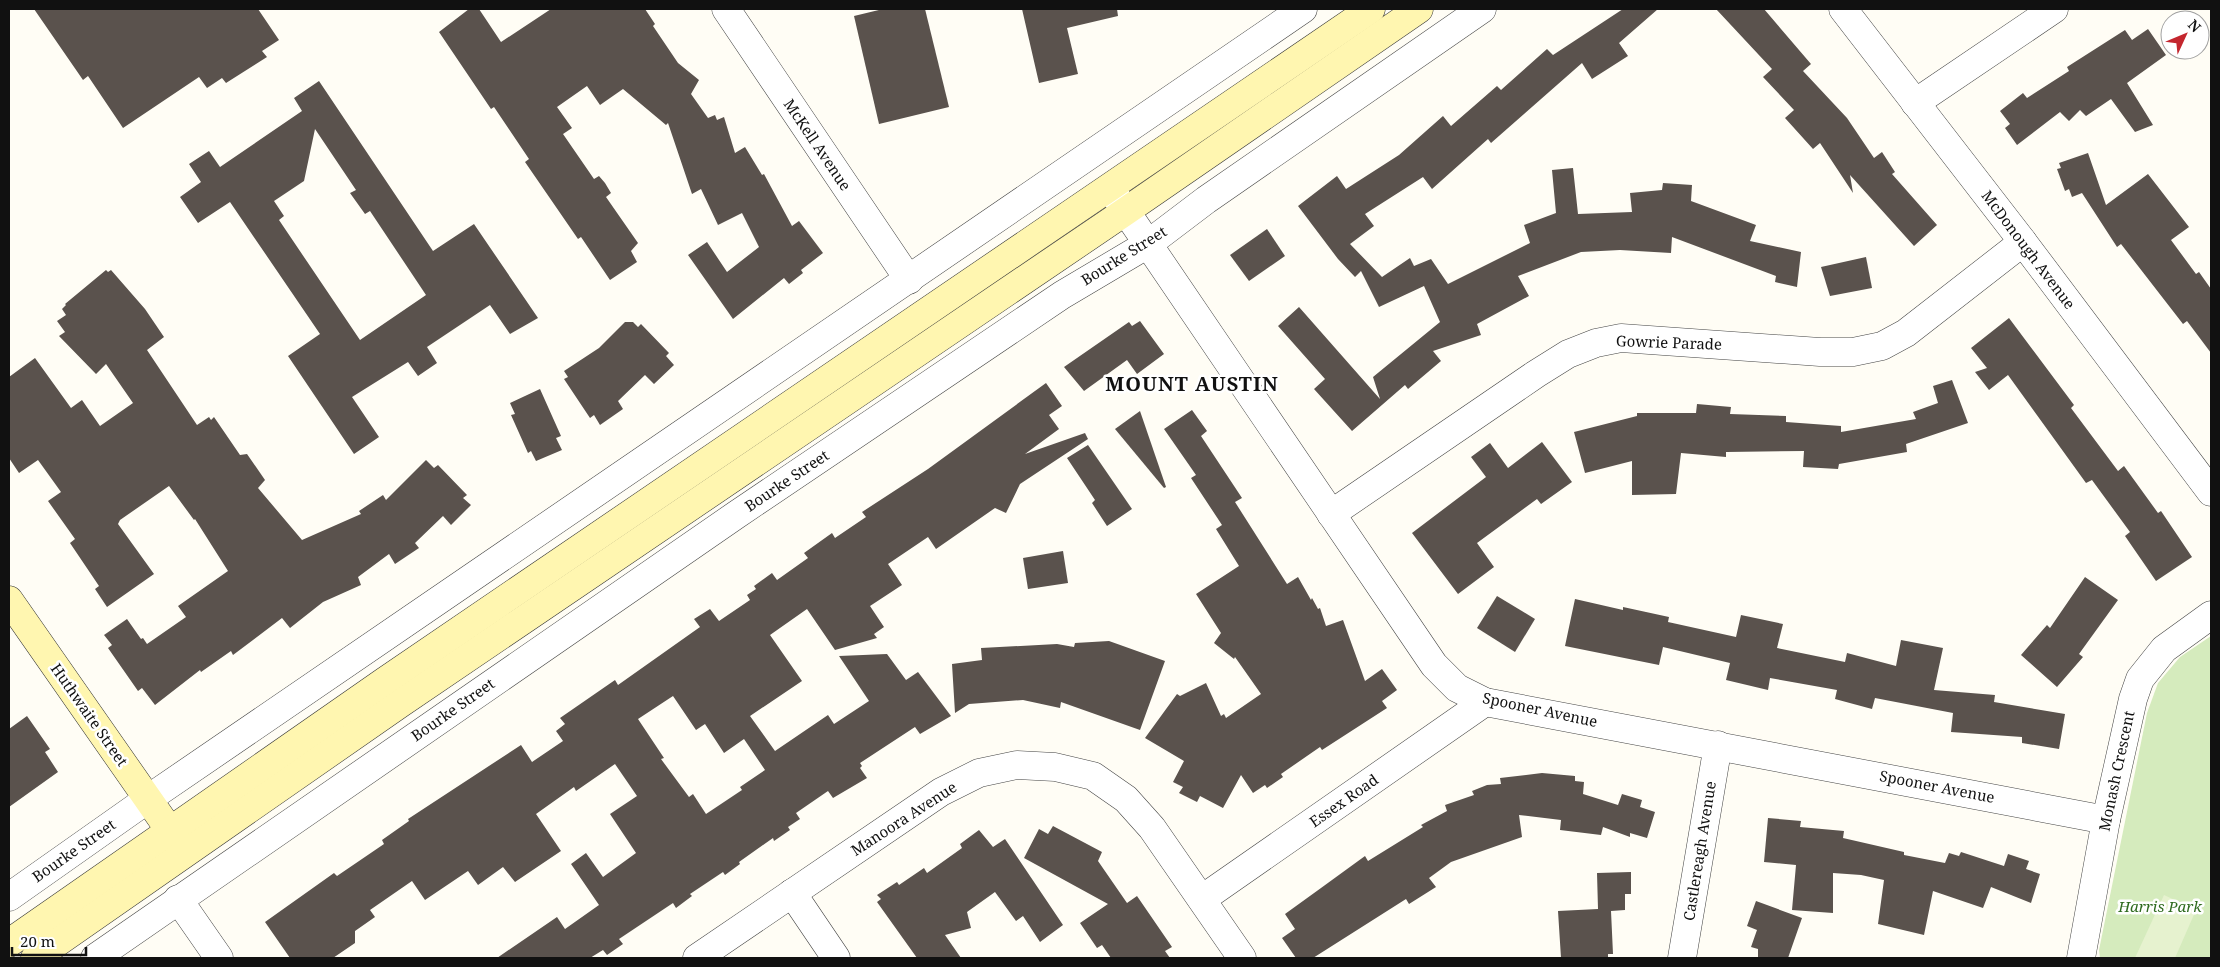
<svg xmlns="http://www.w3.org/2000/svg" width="2220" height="967" font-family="'Noto Serif',serif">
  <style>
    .green { fill: #d5ebbd }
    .pitch { fill: #e6f2cf }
    .building { fill: #5a524d; fill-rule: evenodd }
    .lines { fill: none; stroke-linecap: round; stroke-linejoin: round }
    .street-casing { stroke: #444; stroke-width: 29 }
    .secondary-casing { stroke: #333; stroke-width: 29 }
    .street { stroke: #fff; stroke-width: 28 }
    .secondary { stroke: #fff6b0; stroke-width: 28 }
    .labels { text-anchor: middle; stroke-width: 5; stroke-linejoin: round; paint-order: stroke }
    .street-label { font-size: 15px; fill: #111; stroke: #fff }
    .park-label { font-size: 15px; font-style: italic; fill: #2f6b1f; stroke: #fff }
    .district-label { font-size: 20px; font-weight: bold; letter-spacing: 1px; fill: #111; stroke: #fff }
  </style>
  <rect width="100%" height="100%" fill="#fffdf5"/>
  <polygon class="green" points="2211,636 2211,958 2100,958 2099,950 2147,713 2158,683 2180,657"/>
  <polygon class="pitch" points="2164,895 2196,910 2175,958 2135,958"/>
  <g class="building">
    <polygon points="34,9 258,9 279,40 262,51 267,57 226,83 222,78 207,88 199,77 123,128 88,76 83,80"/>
    <polygon points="469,9 479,9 501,42 551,9 645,9 655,24 653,26 678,63 699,80 691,94 708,118 715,115 717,120 724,117 735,153 745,147 762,175 764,174 792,226 799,221 823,253 801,270 803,273 789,284 784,278 733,319 688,255 707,242 727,272 759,247 742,213 718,225 701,189 692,194 668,123 666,125 623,89 600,105 587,86 557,107 572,128 563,134 594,179 599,176 605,183 611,193 606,197 638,243 631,251 637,262 610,280 581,237 578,239 525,162 529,159 494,107 491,109 439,32"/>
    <polygon points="883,9 925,9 949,107 879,124 854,16"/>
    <polygon points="1022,9 1117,9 1118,16 1067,28 1078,74 1039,83"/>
    <polygon points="1623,9 1658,9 1619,43 1628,56 1592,79 1582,63 1491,143 1488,139 1432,189 1423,177 1365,214 1374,226 1350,244 1382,277 1410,258 1414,266 1431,259 1448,284 1530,243 1524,225 1556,213 1552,170 1573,168 1578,214 1632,212 1630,193 1662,190 1663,183 1692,185 1691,201 1756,225 1750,241 1801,252 1797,287 1775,282 1776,276 1672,237 1671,253 1620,250 1581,252 1518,276 1529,296 1477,324 1481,335 1433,351 1441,361 1408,389 1405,385 1352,431 1314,389 1325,379 1278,326 1299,307 1380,399 1373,377 1440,322 1424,286 1379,307 1361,271 1355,277 1338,259 1298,206 1337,176 1346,189 1399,155 1443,116 1451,126 1497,86 1501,90 1547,49 1553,55"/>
    <polygon points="1716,9 1764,9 1811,64 1803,71 1847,118 1874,158 1882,152 1895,172 1892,174 1937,225 1914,246 1850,175 1853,193 1820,143 1813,149 1785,118 1794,110 1763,77 1772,69"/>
    <polygon points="2148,29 2166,55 2127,83 2153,125 2135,132 2111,99 2086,116 2080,110 2069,121 2060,112 2017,145 2005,128 2010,124 2000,111 2023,93 2027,98 2069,71 2067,67 2125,30 2132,40"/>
    <path d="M 319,81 L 433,251 L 474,224 L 538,318 L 510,334 L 490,305 L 427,347 L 437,363 L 418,376 L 408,362 L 352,397 L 379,437 L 354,454 L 288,356 L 320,334 L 230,202 L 198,223 L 180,197 L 201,182 L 189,164 L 209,151 L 220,167 L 302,111 L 294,98 ZM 315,129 L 356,190 L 350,193 L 365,214 L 370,211 L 426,295 L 360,340 L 279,220 L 284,216 L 274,201 L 304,181 Z"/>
    <polygon points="2088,153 2106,205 2148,174 2189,227 2171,240 2196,274 2199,272 2211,289 2211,353 2187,321 2183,324 2121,244 2117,247 2082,193 2072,197 2069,189 2065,191 2057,169 2061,168 2059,163"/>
    <polygon points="1267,229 1285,256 1249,281 1230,255"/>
    <polygon points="1866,257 1872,288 1830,296 1821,267"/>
    <polygon points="106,270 108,272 111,270 145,309 164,337 147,350 197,425 209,417 211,420 214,417 240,455 247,454 265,480 258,488 302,540 361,514 359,511 383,495 386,500 426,460 434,468 438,465 467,495 463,498 471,505 451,525 443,516 415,543 419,548 395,564 389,554 358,577 361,585 323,602 290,628 282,618 233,655 231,651 201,672 200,670 155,705 142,688 138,691 108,648 112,645 104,635 127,619 141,639 143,638 147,644 186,617 178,606 228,571 195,519 194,520 169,486 120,520 118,524 154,574 107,607 95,589 99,586 70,543 75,539 48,501 61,492 38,460 19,473 9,458 9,377 35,358 71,408 82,400 100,426 133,403 106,364 96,374 59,336 65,332 57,321 66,315 62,309 66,305 65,304"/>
    <polygon points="2009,318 2074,405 2071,408 2118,471 2124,466 2158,513 2161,511 2192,557 2156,581 2125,536 2130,532 2092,480 2086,483 2008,375 1989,390 1975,372 1987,368 1971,348"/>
    <polygon points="1140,321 1164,354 1137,374 1127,360 1084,391 1064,367 1129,322 1132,326"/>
    <polygon points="625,322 633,322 638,327 641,324 669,353 666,356 674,365 654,384 645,375 618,401 623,409 600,425 594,415 590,418 564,379 568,377 564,371 599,348"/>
    <polygon points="1952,380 1968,423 1906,444 1907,452 1839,464 1838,469 1803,467 1804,451 1726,452 1726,457 1681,453 1676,494 1632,495 1632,461 1585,473 1574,432 1637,416 1637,413 1696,413 1697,404 1731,407 1730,414 1786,416 1786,422 1841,426 1841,432 1916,419 1913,412 1938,403 1933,386"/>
    <path d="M 1046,383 L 1062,406 L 1049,415 L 1059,429 L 1025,454 L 1085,433 L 1088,439 L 1020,484 L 1006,513 L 995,508 L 936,549 L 928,537 L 888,564 L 902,585 L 870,606 L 884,627 L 874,634 L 877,638 L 835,650 L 807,609 L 770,635 L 802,681 L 750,716 L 775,751 L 828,715 L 834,724 L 869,701 L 839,656 L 887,654 L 906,680 L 918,672 L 951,716 L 920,734 L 915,727 L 860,763 L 862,766 L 860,768 L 867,778 L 833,798 L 828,791 L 796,813 L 800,819 L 788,827 L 790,830 L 774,841 L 773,838 L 739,862 L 740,864 L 725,875 L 723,872 L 690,894 L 692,896 L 676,908 L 673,903 L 619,939 L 623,944 L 607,955 L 603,950 L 590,958 L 497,958 L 557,917 L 565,929 L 599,905 L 571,864 L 586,853 L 603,877 L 636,853 L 610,814 L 637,796 L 615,764 L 576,791 L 574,787 L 536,814 L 561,851 L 515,882 L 503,867 L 478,885 L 468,871 L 425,900 L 412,881 L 370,910 L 375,917 L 355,931 L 355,943 L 333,958 L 290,958 L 265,922 L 334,873 L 337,876 L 384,844 L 382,840 L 409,821 L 408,819 L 521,745 L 532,762 L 563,741 L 556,731 L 565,724 L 560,718 L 615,680 L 618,685 L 700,627 L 694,619 L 710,609 L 719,621 L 750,600 L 747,595 L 756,589 L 754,586 L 772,573 L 777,580 L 808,558 L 804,553 L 832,533 L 835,538 L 866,517 L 862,512 L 928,469 ZM 673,696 L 696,730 L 705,724 L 724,753 L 744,739 L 765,770 L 740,787 L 742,790 L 706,814 L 693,794 L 689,797 L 661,759 L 664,758 L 638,719 Z"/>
    <polygon points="540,389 561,436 556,438 562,450 536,461 531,451 528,453 511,415 515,414 510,403"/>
    <polygon points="1192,410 1207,431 1201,436 1242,498 1235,502 1287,584 1298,577 1311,600 1312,598 1318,609 1320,608 1326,626 1343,620 1365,681 1382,669 1397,690 1382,701 1387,708 1322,750 1320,747 1281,774 1283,777 1267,788 1265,785 1253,793 1241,775 1223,808 1200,796 1197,802 1179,793 1183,787 1173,782 1184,761 1145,738 1177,694 1180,696 1206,683 1221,716 1224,714 1226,718 1261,694 1235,657 1234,659 1214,643 1221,633 1196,594 1239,566 1216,529 1222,525 1191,478 1196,475 1164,429"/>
    <polygon points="1140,411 1166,487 1164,488 1115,429"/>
    <polygon points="1542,442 1572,482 1541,504 1537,499 1477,543 1494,567 1458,594 1412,533 1486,477 1471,457 1490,443 1508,468"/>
    <polygon points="1088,445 1132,509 1107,526 1092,503 1095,500 1067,458"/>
    <polygon points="1063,551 1068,583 1028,589 1023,558"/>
    <polygon points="2085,577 2118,600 2079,654 2083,657 2057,687 2021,655 2047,625 2050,628"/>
    <polygon points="1497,596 1535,619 1515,652 1477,628"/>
    <polygon points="1575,599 1623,610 1623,607 1669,617 1668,622 1736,637 1741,615 1783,624 1777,648 1845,662 1847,653 1896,666 1901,640 1943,648 1934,690 1995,695 1994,702 2065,714 2059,749 2022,743 2022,737 1951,732 1953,713 1875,698 1872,709 1835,699 1837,690 1770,678 1768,690 1726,680 1730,663 1663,647 1659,665 1565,646"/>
    <polygon points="1109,641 1165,661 1140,730 1061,702 1060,708 1023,700 969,704 955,713 952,664 982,660 981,648 1057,644 1074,647 1075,643"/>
    <polygon points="27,716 50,749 45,752 58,772 9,807 9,729"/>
    <polygon points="1542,773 1575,776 1575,781 1584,782 1583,794 1618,805 1622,794 1642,800 1640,807 1655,812 1647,838 1630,833 1630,837 1603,827 1601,835 1560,830 1561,820 1519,815 1522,837 1451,862 1429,878 1436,887 1409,904 1406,899 1313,958 1296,958 1282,938 1295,929 1285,914 1321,888 1365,856 1368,861 1423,827 1421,825 1447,811 1445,805 1474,795 1472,791 1487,785 1501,784 1500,778"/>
    <polygon points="1768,818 1801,821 1800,827 1844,831 1843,838 1904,852 1904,855 1945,863 1949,853 1959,856 1961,852 2004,866 2008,854 2029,861 2026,869 2040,874 2031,903 1991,887 1983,908 1933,891 1924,935 1878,924 1884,880 1861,875 1833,873 1833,913 1792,910 1796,865 1764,862"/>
    <polygon points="1053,826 1102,852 1098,861 1127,903 1137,896 1172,947 1165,951 1170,958 1111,958 1102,945 1097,948 1080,923 1108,904 1024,858 1039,829 1048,834"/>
    <polygon points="979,830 993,847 1005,839 1063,925 1040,942 1023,916 1016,921 995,892 967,912 971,928 945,935 961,958 917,958 877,902 881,899 877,895 897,882 899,885 924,868 927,873 962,848 960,844"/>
    <polygon points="1631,872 1631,894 1625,894 1625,910 1611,911 1613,954 1608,954 1608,958 1561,958 1558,911 1598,909 1597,873"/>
    <polygon points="1756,901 1802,918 1788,958 1758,958 1758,949 1751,947 1757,930 1747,926"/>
  </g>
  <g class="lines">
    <defs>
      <g id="street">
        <polyline points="726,9 909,280"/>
        <polyline points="1843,9 2023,242 2211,492"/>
        <polyline points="1915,103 2054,9"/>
        <polyline points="1112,191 1434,665 1457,688 1485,702 2106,820"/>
        <polyline points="1331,514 1536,374 1568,354 1596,343 1621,338 1820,352 1853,352 1882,346 1906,333 2023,242"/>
        <polyline points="792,893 836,958"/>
        <polyline points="9,897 148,799 1303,9"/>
        <polyline points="178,899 219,958"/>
        <polyline points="1202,899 1485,702"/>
        <polyline points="95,958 736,515 1062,295 1148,244 1206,200 1482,9"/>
        <polyline points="697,958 941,792 979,773 1017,765 1055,767 1093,776 1126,799 1152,828 1242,958"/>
        <polyline points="1682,958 1718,745"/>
        <polyline points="2081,958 2106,820 2133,699 2140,679 2164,649 2211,615"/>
      </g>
      <g id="secondary">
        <polyline points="9,600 180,845"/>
        <polyline points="9,943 385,681 1371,9"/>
        <polyline points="35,958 401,703 1126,211 1419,9"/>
      </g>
    </defs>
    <use href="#street" class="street-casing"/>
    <use href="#secondary" class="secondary-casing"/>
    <use href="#street" class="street"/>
    <use href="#secondary" class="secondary"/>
  </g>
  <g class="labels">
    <g class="street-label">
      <text transform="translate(817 145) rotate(56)" y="5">McKell Avenue</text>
      <text transform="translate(2028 250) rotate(53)" y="5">McDonough Avenue</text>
      <text transform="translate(1124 256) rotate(-32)" y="5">Bourke Street</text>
      <text transform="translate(1669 343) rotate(2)" y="5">Gowrie Parade</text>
      <text transform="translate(787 481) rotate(-34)" y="5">Bourke Street</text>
      <text transform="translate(453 710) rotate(-35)" y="5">Bourke Street</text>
      <text transform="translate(1540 710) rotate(12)" y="5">Spooner Avenue</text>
      <text transform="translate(89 715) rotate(55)" y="5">Huthwaite Street</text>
      <text transform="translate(2117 771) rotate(-78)" y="5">Monash Crescent</text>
      <text transform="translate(1937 787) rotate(11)" y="5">Spooner Avenue</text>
      <text transform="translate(1344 801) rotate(-35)" y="5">Essex Road</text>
      <text transform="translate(904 819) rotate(-33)" y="5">Manoora Avenue</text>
      <text transform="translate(74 851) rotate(-35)" y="5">Bourke Street</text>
      <text transform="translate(1700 851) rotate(-81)" y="5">Castlereagh Avenue</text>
    </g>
    <g class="park-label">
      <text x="2160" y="912">Harris Park</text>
    </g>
    <g class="district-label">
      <text x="1192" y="391">MOUNT AUSTIN</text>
    </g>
  </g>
  <rect width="2220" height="967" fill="none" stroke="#111111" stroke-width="20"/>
  <g transform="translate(2185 35) rotate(46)"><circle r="24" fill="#ffffff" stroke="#a0a0a0"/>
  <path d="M0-4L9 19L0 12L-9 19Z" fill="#c4262e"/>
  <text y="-8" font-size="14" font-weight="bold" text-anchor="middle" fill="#111111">N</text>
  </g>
  <path d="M12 947v8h74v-8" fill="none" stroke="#111111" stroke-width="2.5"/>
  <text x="20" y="947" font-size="15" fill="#111111" stroke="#ffffff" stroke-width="4" paint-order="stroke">20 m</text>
</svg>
